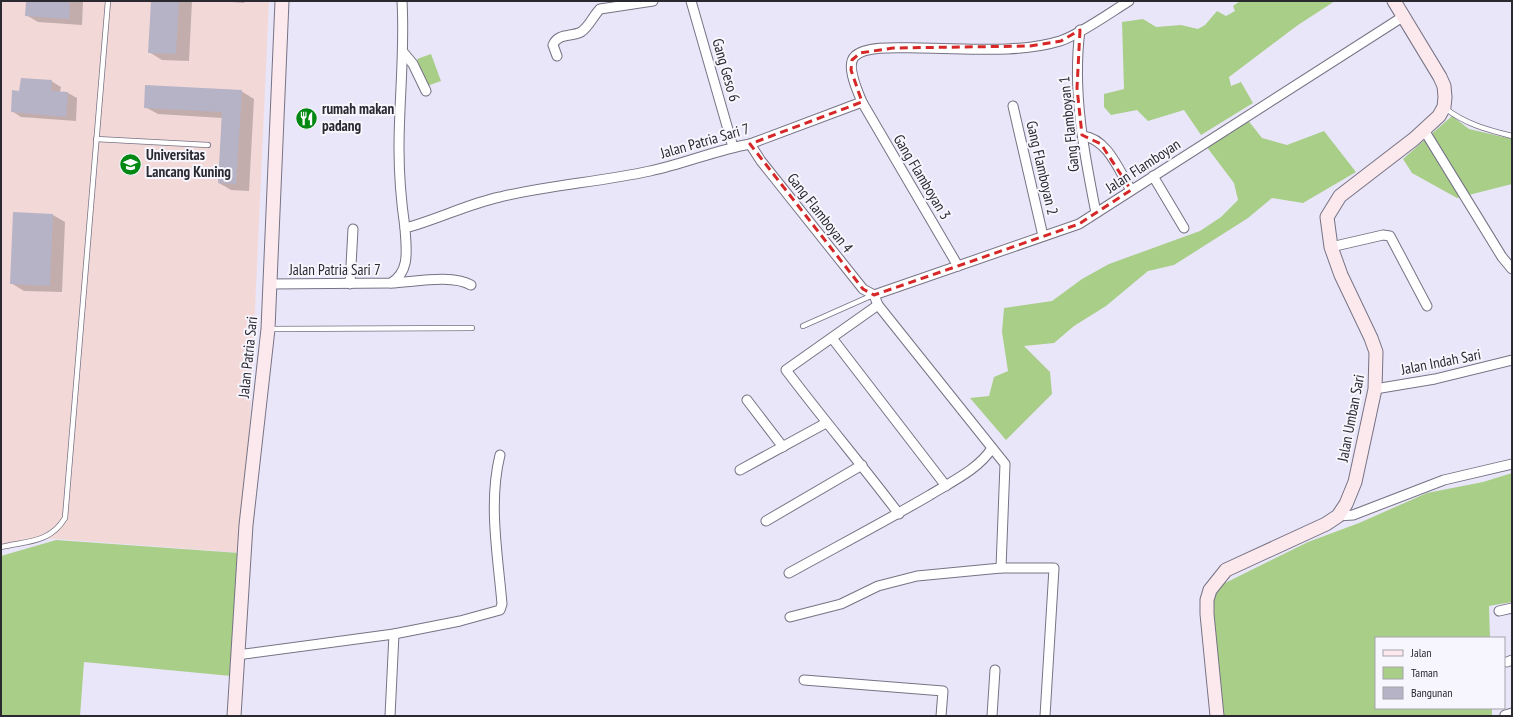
<svg xmlns="http://www.w3.org/2000/svg" width="1513" height="717" font-family="'PT Sans Narrow',sans-serif">
  <style>
    .education { fill: #f3d8d8 }
    .green { fill: #a8ce88 }
    .shadow { fill: #0003 }
    .building { fill: #b7b3c7 }
    .lines { fill: none; stroke-linecap: round; stroke-linejoin: round }
    .lane-casing { stroke: #767384; stroke-width: 6 }
    .street-casing { stroke: #767384; stroke-width: 11 }
    .secondary-casing { stroke: #767384; stroke-width: 15 }
    .lane { stroke: #fff; stroke-width: 4.5 }
    .street { stroke: #fff; stroke-width: 9 }
    .secondary { stroke: #fce9ed; stroke-width: 13 }
    .marked { fill: none; stroke: #d62828; stroke-width: 3; stroke-dasharray: 8 5; stroke-linejoin: round }
    .labels { text-anchor: middle; stroke-width: 4; stroke-linejoin: round; paint-order: stroke }
    .street-label { font-size: 15px; fill: #2a2930; stroke: #f7f5fd }
    .poi-label { font-size: 15px; font-weight: bold; fill: #2a2930; stroke: #f7f5fd; text-anchor: start }
  </style>
  <rect width="100%" height="100%" fill="#eae6fa"/>
  <polygon class="education" points="1,1 269,1 244,553 42,538 1,547"/>
  <g class="green">
    <polygon points="1240,1 1335,1 1298,25 1229,77 1231,86 1241,82 1253,103 1201,135 1184,110 1148,121 1137,110 1111,115 1104,107 1104,94 1124,89 1122,22 1143,19 1156,27 1181,25 1198,29 1205,25 1217,11 1226,16 1235,11 1233,6"/>
    <polygon points="431,54 441,81 427,86 417,59"/>
    <polygon points="1452,116 1469,129 1512,139 1512,184 1457,198 1412,173 1403,159"/>
    <polygon points="1247,119 1262,138 1287,145 1324,131 1356,172 1303,203 1272,198 1248,218 1174,265 1148,271 1106,306 1074,326 1054,343 1024,346 1050,372 1052,394 1006,440 970,398 989,396 994,377 1008,371 1002,332 1004,308 1052,301 1082,279 1109,264 1200,231 1221,217 1238,200 1234,183 1206,146"/>
    <polygon points="1512,473 1512,602 1489,606 1490,638 1376,638 1376,708 1492,708 1492,716 1222,716 1212,610 1213,599 1217,587 1308,542 1359,523 1427,493 1483,482"/>
    <polygon points="56,540 239,553 231,676 84,662 80,716 1,716 1,556"/>
  </g>
  <g class="shadow">
    <polygon points="27,1 83,1 82,25 38,22 26,15"/>
    <polygon points="152,1 192,1 189,61 162,60 149,52"/>
    <polygon points="218,1 245,1 244,3"/>
    <polygon points="51,81 61,87 60,92 68,93 77,98 76,121 21,117 12,111 20,92"/>
    <polygon points="241,91 254,99 249,191 231,190 219,183 222,118 158,114 145,107"/>
    <polygon points="53,215 65,222 62,292 24,291 11,283"/>
  </g>
  <g class="building">
    <polygon points="26,1 70,1 69,19 25,16"/>
    <polygon points="151,1 179,1 176,54 148,53"/>
    <polygon points="21,78 52,80 51,91 68,92 66,117 11,112 12,90 19,91"/>
    <polygon points="145,85 242,90 236,184 218,183 222,112 144,108"/>
    <polygon points="13,212 53,214 50,286 10,284"/>
  </g>
  <g class="lines">
    <defs>
      <g id="lane">
        <path d="M 1445,108 C 1465,124 1488,130 1512,136"/>
        <polyline points="96,139 208,145"/>
        <polyline points="803,326 873,295"/>
        <polyline points="269,329 472,328"/>
        <path d="M 1,547 C 27,541 50,543 65,518 L 108,1"/>
      </g>
      <g id="street">
        <path d="M 402,1 C 405,50 399,99 399,148 C 399,175 401,201 405,228"/>
        <polyline points="691,1 733,147"/>
        <path d="M 1080,30 C 1072,92 1084,153 1096,213"/>
        <polyline points="403,52 413,64 426,91"/>
        <path d="M 557,56 L 553,45 C 558,33 571,37 581,32 C 589,27 593,16 600,9 L 653,1"/>
        <polyline points="862,102 958,266"/>
        <polyline points="1013,106 1043,236"/>
        <polyline points="1424,130 1502,257 1512,269"/>
        <path d="M 1083,136 C 1108,139 1119,171 1131,190"/>
        <polyline points="750,144 761,161 863,289 874,295"/>
        <polyline points="1153,176 1184,228"/>
        <polyline points="1331,247 1383,235 1390,236 1427,306"/>
        <path d="M 391,283 C 414,282 452,274 471,285"/>
        <path d="M 269,284 L 391,283 C 411,271 406,248 405,228 C 437,220 467,204 500,197 C 549,185 600,182 650,171 C 684,164 716,150 750,144 L 862,102 C 858,92 845,65 855,56 C 866,45 904,48 920,48 C 964,48 1018,54 1060,41 C 1079,35 1111,12 1129,1"/>
        <polyline points="350,284 353,229"/>
        <polyline points="874,295 1079,224 1404,16"/>
        <polyline points="874,295 878,305 1005,464 1001,568"/>
        <path d="M 878,305 L 786,370 C 823,419 862,465 899,514"/>
        <polyline points="832,338 946,486"/>
        <polyline points="1375,389 1435,379 1512,360"/>
        <polyline points="747,400 783,447"/>
        <polyline points="740,470 826,423"/>
        <polyline points="1338,516 1353,515 1444,480 1512,464"/>
        <polyline points="766,521 862,465"/>
        <path d="M 789,573 C 836,547 884,522 930,495 C 951,482 979,469 992,448"/>
        <polyline points="1499,611 1512,608"/>
        <polyline points="790,617 841,604 878,586 917,576 1001,568 1054,568 1045,716"/>
        <path d="M 237,655 L 394,634 L 460,621 L 500,610 L 502,604 C 498,556 488,503 500,455"/>
        <polyline points="1507,662 1512,660"/>
        <polyline points="804,680 943,691 941,716"/>
        <polyline points="1505,715 1512,713"/>
        <polyline points="390,716 394,634"/>
        <polyline points="992,716 995,670"/>
      </g>
      <g id="secondary">
        <polyline points="234,716 246,525 268,329 282,1"/>
        <polyline points="1217,716 1207,614 1207,600 1210,590 1226,570 1326,524 1338,516 1346,504 1355,482 1375,389 1376,352 1371,338 1341,275 1331,247 1327,217 1340,196 1414,139 1439,116 1444,107 1445,97 1444,86 1440,77 1394,1"/>
      </g>
    </defs>
    <use href="#lane" class="lane-casing"/>
    <use href="#street" class="street-casing"/>
    <use href="#secondary" class="secondary-casing"/>
    <use href="#lane" class="lane"/>
    <use href="#street" class="street"/>
    <use href="#secondary" class="secondary"/>
  </g>
  <path class="marked" d="M 1080,30 L 1077,88 L 1082,135 L 1101,144 L 1131,190 L 1079,224 L 874,295 L 863,289 L 750,144 L 862,102 L 851,70 L 852,60 L 860,53 L 893,48 L 1030,46 L 1061,41 Z"/>
  <defs>
    <symbol id="restaurant-disc" viewBox="-11 -11 22 22"><circle r="9.5" fill="#018812" stroke="#f7f5fd"/><path d="M-5-6h1v4h1v-4h1v4h1v-4h1v5L-1.5 .5V6h-2V.5L-5-1ZM5-6V6H3V1.5H1.5Q1.5-4 5-6Z" fill="#fff"/></symbol>
    <symbol id="university-disc" viewBox="-11 -11 22 22"><circle r="9.5" fill="#018812" stroke="#f7f5fd"/><path d="M0-5L7-2L0 1L-7-2ZM-4 1L0 2.5L4 1V4Q0 6-4 4Z" fill="#fff"/></symbol>
  </defs>
  <g fill-rule="evenodd">
    <use href="#restaurant-disc" x="294" y="106" width="25" height="25"/>
    <use href="#university-disc" x="118" y="152" width="25" height="25"/>
  </g>
  <g class="labels">
    <g class="street-label">
      <text transform="translate(726 70) rotate(74)" y="5">Gang Geso 6</text>
      <text transform="translate(1069 124) rotate(-96)" y="5">Gang Flamboyan 1</text>
      <text transform="translate(705 141) rotate(-16)" y="5">Jalan Patria Sari 7</text>
      <text transform="translate(1143 166) rotate(-33)" y="5">Jalan Flamboyan</text>
      <text transform="translate(1042 168) rotate(77)" y="5">Gang Flamboyan 2</text>
      <text transform="translate(922 177) rotate(59)" y="5">Gang Flamboyan 3</text>
      <text transform="translate(820 213) rotate(52)" y="5">Gang Flamboyan 4</text>
      <text x="335" y="275">Jalan Patria Sari 7</text>
      <text transform="translate(248 357) rotate(-84)" y="5">Jalan Patria Sari</text>
      <text transform="translate(1441 362) rotate(-11)" y="5">Jalan Indah Sari</text>
      <text transform="translate(1351 418) rotate(-79)" y="5">Jalan Umban Sari</text>
    </g>
    <g class="poi-label">
      <text x="322" y="114">rumah makan<tspan x="322" dy="17">padang</tspan></text>
      <text x="146" y="160">Universitas<tspan x="146" dy="17">Lancang Kuning</tspan></text>
    </g>
  </g>
  <rect width="1513" height="717" fill="none" stroke="#2a2930" stroke-width="4"/>
  <rect x="1375" y="637" width="130" height="72" fill="#f7f5fd" stroke="#a5a3ab"/>
  <rect x="1383" y="650" width="20" height="6" fill="#fce9ed" stroke="#a5a3ab"/>
  <text x="1411" y="657" font-size="12" fill="#2a2930">Jalan</text>
  <rect x="1383" y="667" width="20" height="12" fill="#a8ce88" stroke="#a5a3ab"/>
  <text x="1411" y="677" font-size="12" fill="#2a2930">Taman</text>
  <rect x="1383" y="687" width="20" height="12" fill="#b7b3c7" stroke="#a5a3ab"/>
  <text x="1411" y="697" font-size="12" fill="#2a2930">Bangunan</text>
</svg>
